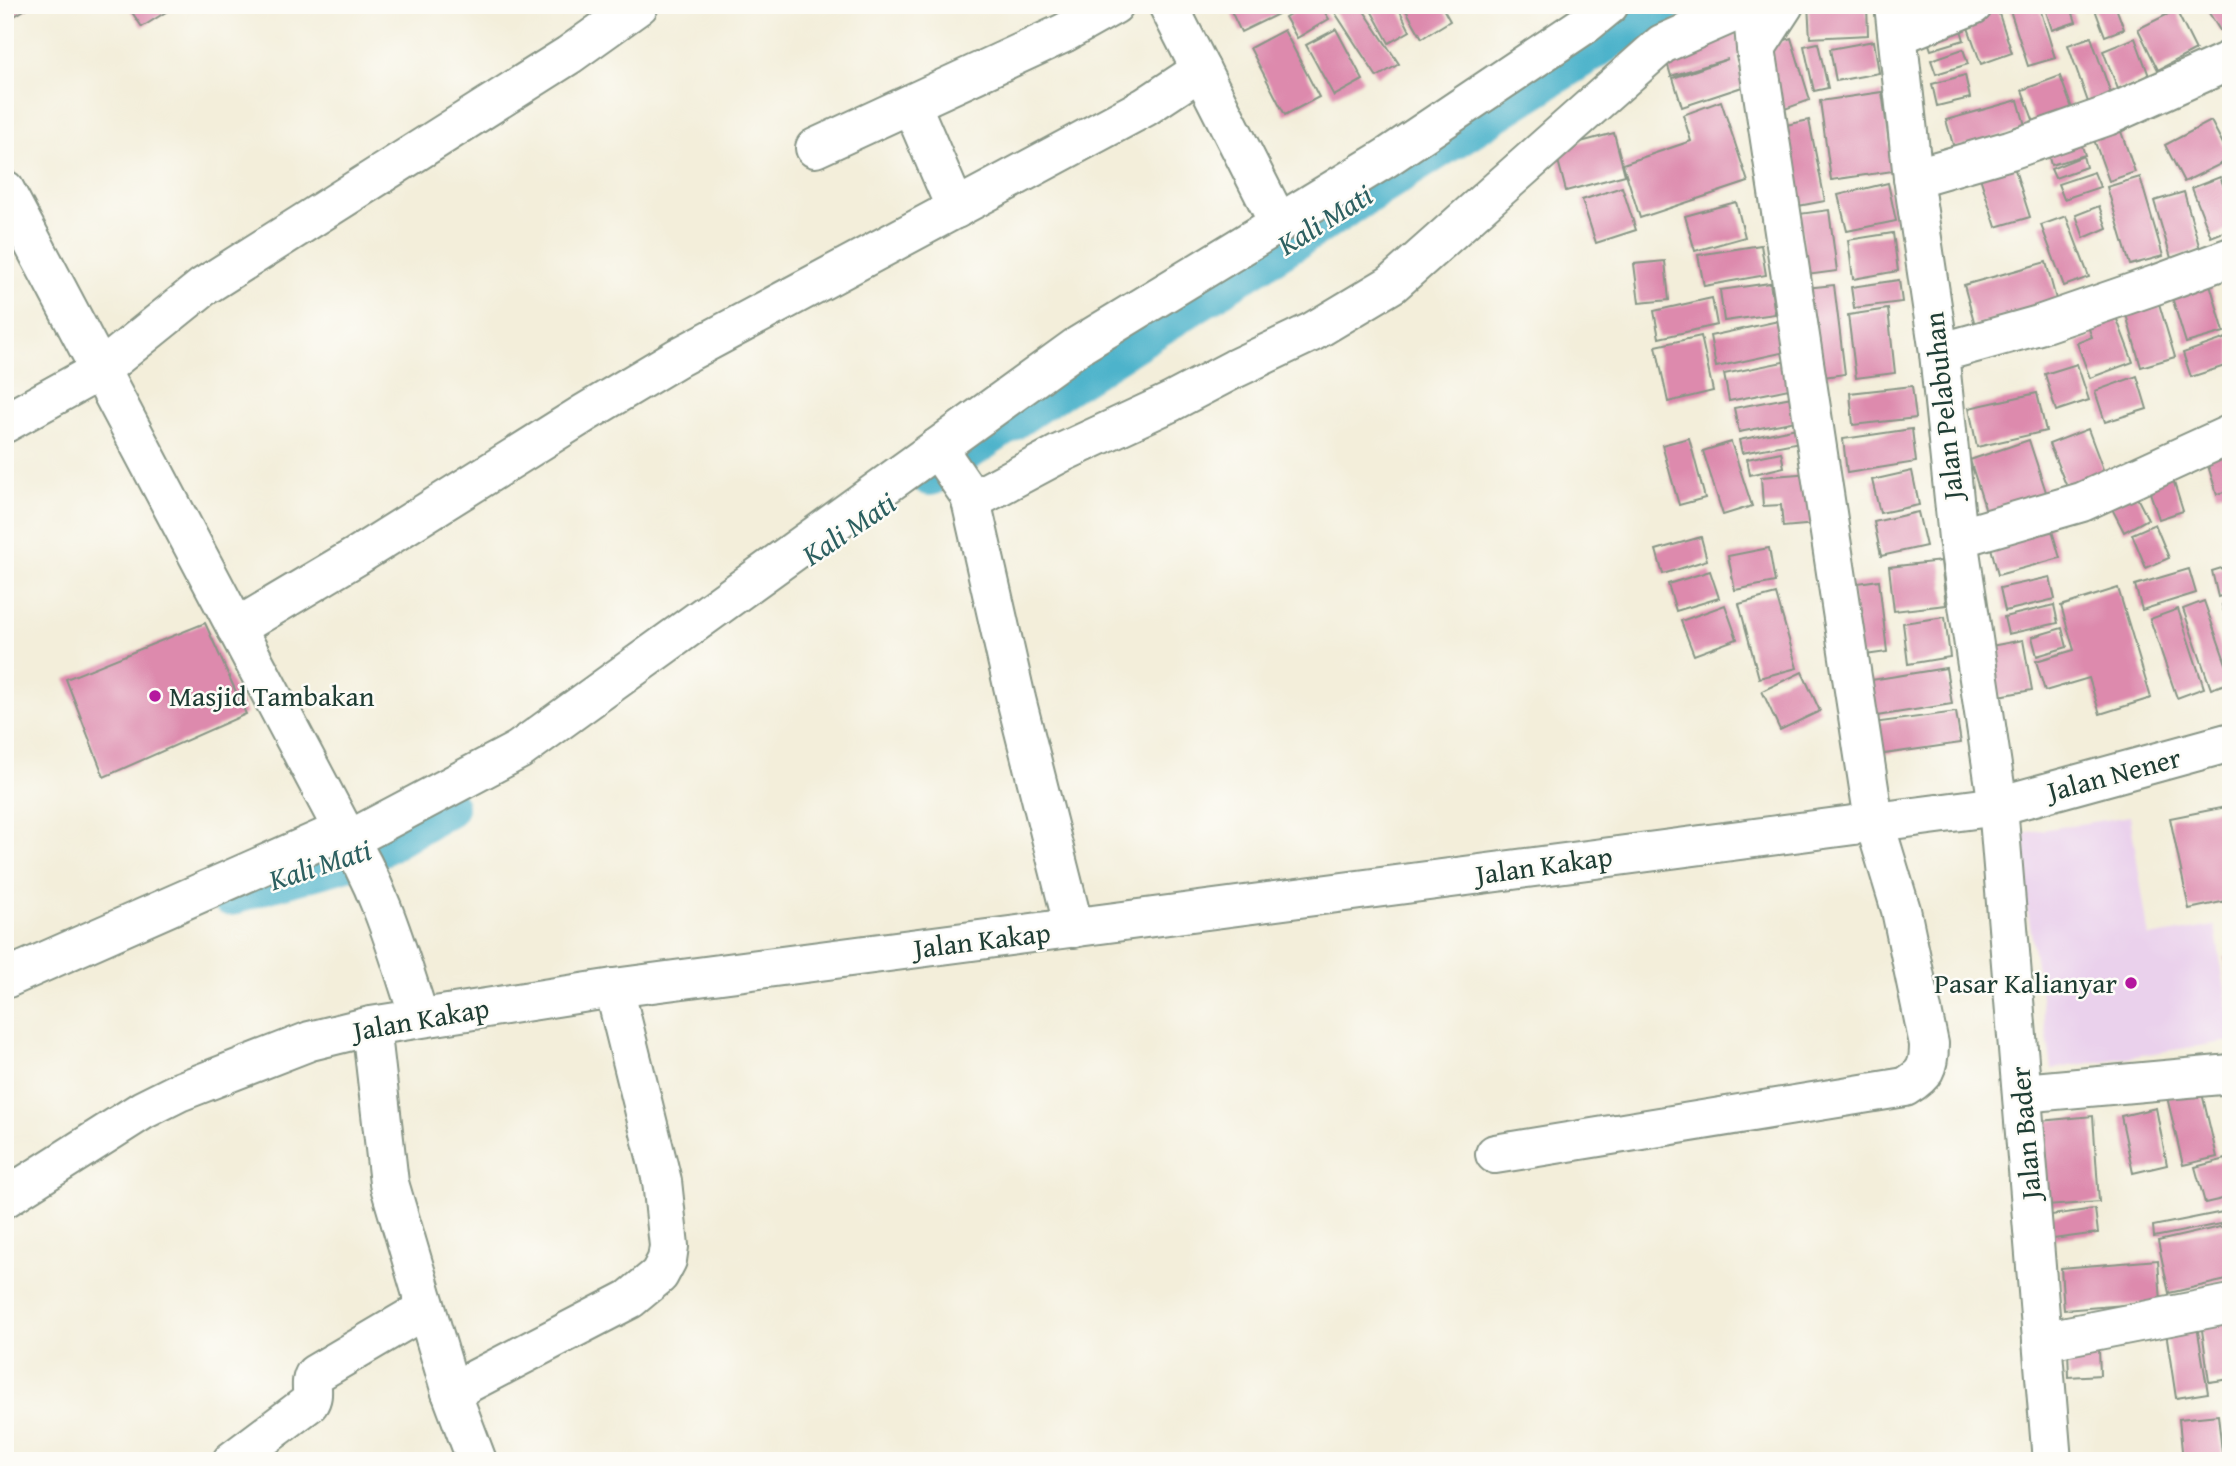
<svg xmlns="http://www.w3.org/2000/svg" width="2236" height="1466" font-family="'Gentium Book Plus',serif">
  <style>
    .built { fill: #ead1ec }
    .lines { fill: none; stroke-linecap: round; stroke-linejoin: round }
    .canal { stroke: #4db3cb; stroke-width: 42 }
    .building { fill: #dd8aad }
    .street-casing { stroke: #899687; stroke-width: 42 }
    .secondary-casing { stroke: #899687; stroke-width: 42 }
    .street { stroke: #fff; stroke-width: 38 }
    .secondary { stroke: #fff; stroke-width: 38 }
    .poi-dot { fill: #b5179e; stroke: #fdfcf7; stroke-width: 2.5 }
    .labels { text-anchor: middle; stroke-width: 5; stroke-linejoin: round; paint-order: stroke }
    .street-label { font-size: 28px; fill: #1f3d34; stroke: #fdfcf7 }
    .poi-label { font-size: 28px; fill: #1f3d34; stroke: #fdfcf7; text-anchor: start }
    .water-label { font-size: 30px; font-style: italic; fill: #2d6061; stroke: #fdfcf7 }
  </style>
  <rect width="100%" height="100%" fill="#fdfcf7"/>
  <filter id="ink" filterUnits="userSpaceOnUse"><feTurbulence type="fractalNoise" baseFrequency=".0143" numOctaves="2"/><feDisplacementMap in="SourceGraphic" scale="14" xChannelSelector="R" yChannelSelector="G"/><feConvolveMatrix kernelMatrix="1 2 1 2 8 2 1 2 1" color-interpolation-filters="sRGB"/></filter>
  <filter id="wash" filterUnits="userSpaceOnUse"><feTurbulence type="fractalNoise" baseFrequency=".00686" numOctaves="4" result="noise"/><feDisplacementMap in="SourceGraphic" scale="28" xChannelSelector="R" yChannelSelector="G"/><feGaussianBlur stdDeviation="1.57" result="paint"/><feColorMatrix in="noise" values="0 0 0 0 0 0 0 0 0 0 0 0 0 0 0 0 0 1.4 0 .05"/><feComposite in="paint" operator="in"/></filter>
  <g filter="url(#wash)">
    <rect width="100%" height="100%" fill="#f3eeda"/>
    <polygon class="built" points="2130,816 2149,937 2215,926 2231,1028 2231,1041 2052,1069 2016,834"/>
    <g class="lines">
      <g class="canal">
        <polyline points="930,475 1035,404 1663,5"/>
        <polyline points="230,895 261,884 365,855 447,807"/>
      </g>
    </g>
    <g id="blocks">
      <g class="building">
        <polygon points="5,5 32,5 5,22"/>
        <polygon points="127,5 177,5 142,27"/>
        <polygon points="1238,5 1274,5 1278,14 1241,32 1230,9"/>
        <polygon points="1305,5 1320,5 1329,19 1297,38 1285,17"/>
        <polygon points="1330,5 1360,5 1399,64 1377,77"/>
        <polygon points="1368,5 1397,5 1410,31 1389,43"/>
        <polygon points="1403,5 1441,5 1450,21 1422,38"/>
        <polygon points="1808,5 1867,5 1868,35 1810,38"/>
        <polygon points="2014,5 2039,5 2055,58 2028,66 2009,7"/>
        <polygon points="2044,5 2070,5 2076,22 2052,30"/>
        <polygon points="2082,5 2115,5 2124,29 2105,36 2094,7 2084,11"/>
        <polygon points="2204,5 2231,5 2231,25 2221,32"/>
        <polygon points="1997,8 2012,53 1981,64 1965,19"/>
        <polygon points="2176,10 2196,50 2158,70 2138,29"/>
        <polygon points="1959,23 1964,40 1931,50 1925,33"/>
        <polygon points="1733,24 1743,55 1736,57 1745,86 1682,107 1673,78 1728,59 1671,76 1662,45"/>
        <polygon points="1336,29 1363,80 1334,96 1306,45"/>
        <polygon points="1284,30 1319,97 1285,115 1250,48"/>
        <polygon points="2091,37 2111,94 2088,102 2068,45"/>
        <polygon points="1791,38 1810,100 1782,110 1763,48"/>
        <polygon points="2135,38 2149,76 2118,89 2103,51"/>
        <polygon points="1874,41 1879,73 1836,81 1830,49"/>
        <polygon points="1818,43 1828,88 1814,91 1804,46"/>
        <polygon points="1963,49 1968,64 1936,74 1931,60"/>
        <polygon points="1965,75 1970,98 1937,106 1932,84"/>
        <polygon points="2060,76 2073,111 2035,125 2022,90"/>
        <polygon points="1882,92 1893,171 1831,180 1820,101"/>
        <polygon points="2018,100 2026,129 1954,148 1946,120"/>
        <polygon points="1721,101 1748,182 1640,218 1623,164 1691,141 1683,115"/>
        <polygon points="2115,114 2135,172 2109,181 2088,123"/>
        <polygon points="1809,120 1825,201 1798,206 1782,126"/>
        <polygon points="2211,121 2231,159 2184,182 2165,145"/>
        <polygon points="2076,128 2085,155 2051,165 2044,139"/>
        <polygon points="1614,133 1625,175 1566,191 1555,149"/>
        <polygon points="2083,156 2086,167 2055,178 2051,169"/>
        <polygon points="2011,157 2030,217 1996,227 1977,168"/>
        <polygon points="2094,172 2100,187 2064,199 2058,184"/>
        <polygon points="2140,177 2163,256 2130,265 2107,187"/>
        <polygon points="2220,177 2231,203 2231,229 2211,237 2192,188"/>
        <polygon points="1888,183 1896,221 1847,231 1838,195"/>
        <polygon points="1622,187 1636,230 1596,243 1582,200"/>
        <polygon points="2184,192 2200,249 2171,258 2154,201"/>
        <polygon points="1736,202 1745,237 1695,251 1685,216"/>
        <polygon points="2099,206 2107,228 2084,238 2076,215"/>
        <polygon points="1829,210 1837,271 1807,275 1799,214"/>
        <polygon points="2066,216 2089,277 2064,286 2041,225"/>
        <polygon points="1893,233 1898,271 1853,279 1848,240"/>
        <polygon points="1761,245 1766,275 1704,286 1698,255"/>
        <polygon points="1665,261 1669,300 1639,303 1634,264"/>
        <polygon points="2046,262 2057,303 1975,325 1964,285"/>
        <polygon points="2206,270 2224,332 2186,343 2167,281"/>
        <polygon points="1899,280 1902,302 1854,308 1851,287"/>
        <polygon points="1770,283 1775,314 1724,321 1720,290"/>
        <polygon points="1834,285 1845,374 1816,378 1806,288"/>
        <polygon points="2154,287 2175,357 2141,367 2121,297"/>
        <polygon points="1712,298 1717,325 1659,338 1654,311"/>
        <polygon points="2110,301 2133,362 2090,378 2077,343 2092,337 2082,311"/>
        <polygon points="1888,309 1895,373 1856,378 1848,315"/>
        <polygon points="1783,320 1790,351 1716,367 1710,336"/>
        <polygon points="1701,336 1713,391 1668,402 1656,346"/>
        <polygon points="2229,337 2231,343 2231,364 2191,377 2183,353"/>
        <polygon points="1788,361 1794,388 1729,401 1724,374"/>
        <polygon points="2077,364 2089,400 2056,411 2045,374"/>
        <polygon points="2137,376 2147,409 2105,422 2095,391"/>
        <polygon points="1912,386 1916,418 1853,425 1850,393"/>
        <polygon points="2037,393 2046,431 1977,447 1969,408"/>
        <polygon points="1797,396 1801,420 1739,432 1734,408"/>
        <polygon points="1802,427 1805,441 1742,453 1739,440"/>
        <polygon points="1912,429 1916,462 1847,473 1843,439"/>
        <polygon points="2088,429 2104,472 2067,487 2049,444"/>
        <polygon points="1689,438 1705,498 1679,505 1662,445"/>
        <polygon points="2231,438 2231,490 2217,494 2202,447"/>
        <polygon points="2029,440 2050,504 1990,524 1970,460"/>
        <polygon points="1731,442 1752,506 1723,515 1703,451"/>
        <polygon points="1781,452 1784,467 1750,475 1747,459"/>
        <polygon points="2169,467 2183,511 2159,519 2144,475"/>
        <polygon points="1912,471 1919,505 1880,513 1872,480"/>
        <polygon points="1811,473 1816,524 1783,527 1781,505 1763,506 1761,477"/>
        <polygon points="2131,486 2148,519 2124,532 2107,499"/>
        <polygon points="1918,512 1926,546 1881,556 1874,522"/>
        <polygon points="2050,524 2060,558 1998,575 1989,540"/>
        <polygon points="2155,524 2169,558 2146,568 2132,534"/>
        <polygon points="1701,537 1707,560 1663,574 1656,550"/>
        <polygon points="1769,548 1775,582 1735,590 1728,556"/>
        <polygon points="1941,561 1946,605 1894,611 1889,567"/>
        <polygon points="2231,565 2231,593 2218,597 2212,571"/>
        <polygon points="2189,569 2196,593 2142,610 2135,585"/>
        <polygon points="1710,571 1719,598 1676,611 1668,584"/>
        <polygon points="2050,577 2055,599 2005,611 2000,588"/>
        <polygon points="1879,580 1887,652 1858,656 1851,584"/>
        <polygon points="2118,588 2151,698 2100,714 2089,678 2045,691 2036,661 2074,650 2061,606"/>
        <polygon points="1776,594 1797,668 1759,678 1739,604"/>
        <polygon points="2204,601 2231,678 2231,682 2211,689 2183,609"/>
        <polygon points="2231,602 2231,634 2230,634 2222,605"/>
        <polygon points="1725,605 1737,639 1694,655 1681,621"/>
        <polygon points="2054,605 2058,623 2008,634 2004,617"/>
        <polygon points="2178,609 2204,688 2177,698 2150,619"/>
        <polygon points="1945,617 1950,657 1908,664 1903,623"/>
        <polygon points="205,623 246,714 104,777 66,679"/>
        <polygon points="2062,628 2067,647 2037,656 2032,637"/>
        <polygon points="2023,640 2032,690 1999,696 1991,646"/>
        <polygon points="1946,668 1952,704 1864,718 1859,682"/>
        <polygon points="1802,672 1820,711 1780,730 1762,691"/>
        <polygon points="1956,712 1961,743 1870,756 1865,724"/>
        <polygon points="2231,806 2231,900 2189,909 2170,818"/>
        <polygon points="2225,957 2231,957 2231,990 2229,990"/>
        <polygon points="2201,1089 2217,1157 2183,1165 2167,1097"/>
        <polygon points="2156,1108 2167,1165 2133,1173 2121,1116"/>
        <polygon points="2093,1116 2099,1202 2047,1206 2040,1121"/>
        <polygon points="2226,1159 2231,1178 2231,1197 2205,1203 2195,1167"/>
        <polygon points="2095,1209 2098,1233 2053,1239 2051,1215"/>
        <polygon points="2223,1212 2225,1223 2154,1237 2153,1226"/>
        <polygon points="2224,1226 2231,1256 2231,1279 2169,1293 2158,1241"/>
        <polygon points="2158,1260 2161,1302 2064,1310 2061,1268"/>
        <polygon points="2231,1311 2231,1379 2209,1382 2200,1315"/>
        <polygon points="2196,1320 2208,1393 2176,1398 2165,1325"/>
        <polygon points="2099,1348 2100,1375 2069,1377 2068,1350"/>
        <polygon points="2218,1415 2223,1461 2183,1461 2179,1419"/>
      </g>
    </g>
  </g>
  <g filter="url(#ink)">
    <use href="#blocks" fill-opacity="0" stroke="#899687" stroke-width="2"/>
    <g class="lines">
      <defs>
        <g id="street">
          <polyline points="1168,5 1278,222"/>
          <polyline points="1899,35 1973,5"/>
          <polyline points="1756,48 1784,5"/>
          <polyline points="911,104 956,209"/>
          <polyline points="815,148 1064,33 1114,5"/>
          <polyline points="1913,178 2010,150 2107,116 2231,60"/>
          <path d="M 5,190 L 343,830 C 380,887 398,953 419,1017"/>
          <polyline points="1939,353 2039,325 2158,284 2231,257"/>
          <polyline points="5,423 99,371 203,287 569,55 639,5"/>
          <polyline points="937,448 970,496 1016,699 1074,928"/>
          <polyline points="971,501 1059,454 1171,402 1234,369 1312,332 1392,284 1662,44 1751,5"/>
          <polyline points="1958,538 2082,502 2231,434"/>
          <polyline points="236,628 357,556 585,413 677,358 1145,107 1201,70"/>
          <polyline points="349,840 519,750 1078,346 1386,158 1587,23 1609,5"/>
          <polyline points="5,979 343,830"/>
          <polyline points="371,1026 389,1183 451,1392 477,1461"/>
          <polyline points="2022,1093 2231,1074"/>
          <path d="M 1495,1154 L 1905,1087 C 1925,1075 1929,1068 1929,1044 L 1901,910 L 1874,821 L 1756,48 L 1752,5"/>
          <polyline points="5,1198 143,1110 179,1092 310,1041 371,1026 614,988 1998,806 2231,742"/>
          <polyline points="2042,1341 2231,1304"/>
          <polyline points="451,1392 630,1299 659,1275 667,1260 669,1246 662,1181 614,988"/>
          <path d="M 232,1461 L 309,1403 C 316,1393 308,1384 315,1374 L 425,1309"/>
        </g>
        <polyline id="secondary" points="1894,5 1913,178 1939,353 1958,538 1998,806 2052,1461"/>
      </defs>
      <use href="#street" class="street-casing"/>
      <use href="#secondary" class="secondary-casing"/>
      <use href="#street" class="street"/>
      <use href="#secondary" class="secondary"/>
    </g>
  </g>
  <g class="poi-dot">
    <circle cx="155" cy="696" r="7"/>
    <circle cx="2131" cy="983" r="7"/>
  </g>
  <g class="labels">
    <g class="street-label">
      <text transform="translate(1943 406) rotate(-96)" y="10">Jalan Pelabuhan</text>
      <text transform="translate(2114 774) rotate(-15)" y="10">Jalan Nener</text>
      <text transform="translate(1544 865) rotate(-8)" y="10">Jalan Kakap</text>
      <text transform="translate(982 940) rotate(-7)" y="10">Jalan Kakap</text>
      <text transform="translate(421 1019) rotate(-10)" y="10">Jalan Kakap</text>
      <text transform="translate(2025 1133) rotate(-95)" y="10">Jalan Bader</text>
    </g>
    <g class="poi-label">
      <text x="169" y="706">Masjid Tambakan</text>
      <text x="2117" y="993" text-anchor="end">Pasar Kalianyar</text>
    </g>
    <g class="water-label">
      <text transform="translate(1325 220) rotate(-32)" y="10">Kali Mati</text>
      <text transform="translate(849 529) rotate(-34)" y="10">Kali Mati</text>
      <text transform="translate(320 865) rotate(-18)" y="10">Kali Mati</text>
    </g>
  </g>
  <rect width="2236" height="1466" fill="none" stroke="#fdfcf7" stroke-width="28"/>
</svg>
